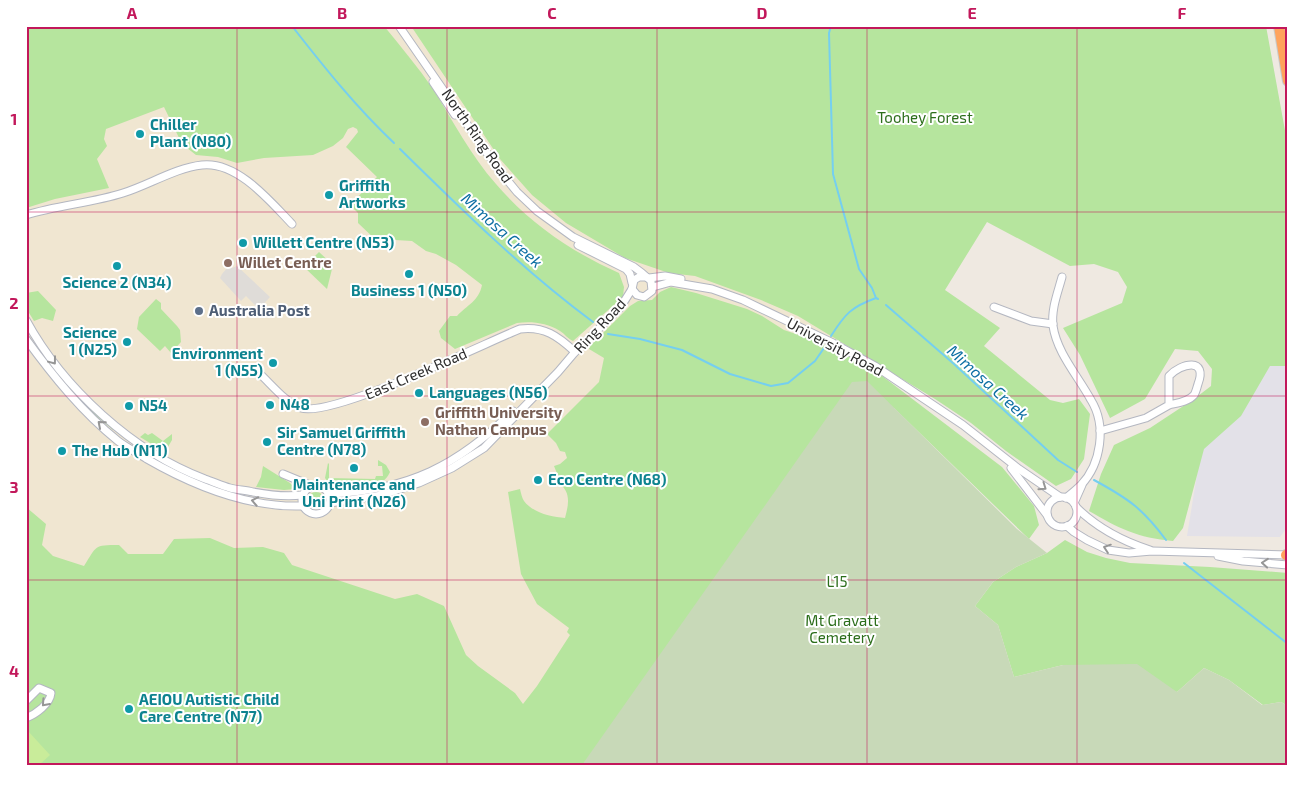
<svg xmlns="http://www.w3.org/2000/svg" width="1314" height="791" font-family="'Exo 2',sans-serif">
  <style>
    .industrial { fill: #e3e1e8 }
    .education { fill: #f0e6d1 }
    .green { fill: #b6e59e }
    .cemetery { fill: #c8d9b8 }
    .pitch { fill: #c9ec9a }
    .plaza { fill: #dfdcd8 }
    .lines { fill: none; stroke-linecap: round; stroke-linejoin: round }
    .stream { stroke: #75cff0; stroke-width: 2 }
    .minor-casing { stroke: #b4b7c1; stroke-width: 9 }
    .highway-casing { stroke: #c9c9c9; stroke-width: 12 }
    .minor { stroke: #fff; stroke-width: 7 }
    .highway { stroke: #ffa35c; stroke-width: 10 }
    .oneway { stroke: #969696 }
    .grid { fill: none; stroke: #c2185b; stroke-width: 1; stroke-opacity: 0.55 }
    .culture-dot { fill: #0f9aa8; stroke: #fff; stroke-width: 2 }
    .education-dot { fill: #8d6e63; stroke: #fff; stroke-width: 2 }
    .service-dot { fill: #5c6f8a; stroke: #fff; stroke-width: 2 }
    .labels { text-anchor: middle; stroke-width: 4; stroke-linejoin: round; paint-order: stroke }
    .park-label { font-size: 15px; fill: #2c6e1b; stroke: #fff }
    .culture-label { font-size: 15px; font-weight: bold; fill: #0d838f; stroke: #fff; text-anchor: start }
    .street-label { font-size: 15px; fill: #2e2e2e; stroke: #fff }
    .education-label { font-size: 15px; font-weight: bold; fill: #785e54; stroke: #fff; text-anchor: start }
    .service-label { font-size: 15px; font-weight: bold; fill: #4e5e75; stroke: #fff; text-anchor: start }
    .water-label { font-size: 16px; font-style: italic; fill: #0d6fa3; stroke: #fff }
    .neatline { fill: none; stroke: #c2185b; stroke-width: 2 }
    .grid-label { font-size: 16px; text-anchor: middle; font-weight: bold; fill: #c2185b }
  </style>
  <rect width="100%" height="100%" fill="#efe9e1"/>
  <polygon class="industrial" points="1270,366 1288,366 1288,526 1280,537 1187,536 1201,450"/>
  <polygon class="education" points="26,26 643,26 875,349 582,765 26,765"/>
  <g class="green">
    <path d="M 26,26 L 384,26 C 401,47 418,67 433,89 C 453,121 471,156 496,184 C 530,224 572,252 619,273 L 624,287 L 623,297 L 573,341 C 568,339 565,334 560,331 C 547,323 532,321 517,323 L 455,349 L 441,338 L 439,331 L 450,316 L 457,316 C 467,305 479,301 482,285 L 456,265 L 436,254 L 426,251 L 412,241 L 395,240 L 378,242 L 358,223 L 358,213 L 350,205 L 377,177 L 346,147 L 358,132 L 357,129 L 353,127 L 348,129 L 343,138 L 333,146 L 313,155 L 264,158 L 237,163 L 218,157 L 196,155 L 182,144 L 164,107 L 106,129 L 104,139 L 107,146 L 97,159 L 109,188 L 55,199 L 26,208 Z"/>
    <path d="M 411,26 L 1266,26 L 1288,147 L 1288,366 L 1270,366 L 1241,416 L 1204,449 L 1183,528 L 1173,541 C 1138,538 1118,528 1089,511 L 1101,474 L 1114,445 L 1150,428 L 1194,399 L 1211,386 L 1212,369 L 1198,351 L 1175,349 L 1145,399 L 1110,418 L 1080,355 L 1063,328 L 1122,303 L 1127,287 L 1118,272 L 1094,264 L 1070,266 L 987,222 L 945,290 L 1000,328 L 984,346 L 1050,400 L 1063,403 L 1079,399 L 1090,414 L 1084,459 L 1071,479 L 1056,486 L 1006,451 L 971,423 L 935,399 L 798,316 L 761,300 L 695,276 L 669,273 L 625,258 L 566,223 L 532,195 L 500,159 Z"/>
    <polygon points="319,252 333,265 327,289 304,267"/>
    <path d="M 671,287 L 696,293 L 747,309 L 762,316 L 784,330 L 811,339 L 869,366 L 1002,467 L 1034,506 L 1039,525 L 1029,539 L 894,408 L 589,765 L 26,765 L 26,507 L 46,524 L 42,545 L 53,556 L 84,566 C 97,546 93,545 119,545 L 128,554 L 163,554 L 174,539 L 210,538 L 234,548 L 263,547 L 284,553 L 292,565 L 395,599 L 417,594 L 444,606 L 466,655 L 478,666 L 515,693 L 523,704 L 537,686 L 570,635 L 567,632 L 569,628 L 537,604 L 521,574 L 508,492 L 520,489 C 521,493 522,498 524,501 C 533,513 552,517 565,518 C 569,503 571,492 558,482 L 558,476 L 554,466 L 560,464 L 567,458 L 565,452 L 560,451 L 556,443 L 547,434 L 599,382 L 604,358 L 589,349 L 590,346 L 630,306 L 638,301 L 652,300 L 660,292 Z"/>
    <polygon points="38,291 56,310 53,321 42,318 34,321 26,308 26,293"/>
    <polygon points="156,299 161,303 161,309 177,326 180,330 181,342 171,353 165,346 160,351 137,329 139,317"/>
    <polygon points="41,351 114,428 113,430 82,404 39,353"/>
    <polygon points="145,433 148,435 152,433 163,441 172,434 172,440 165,452 140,437"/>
    <path d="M 378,460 L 386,465 L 390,472 C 381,492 355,489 336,489 L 331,486 L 325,478 L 328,463 L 329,464 L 329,478 L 375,479 L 376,476 L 383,476 L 382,466 L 378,466 Z"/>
    <polygon points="263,466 290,483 296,489 284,490 256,487 261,477"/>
    <circle cx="316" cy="500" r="8"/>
    <polygon points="1065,540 1087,552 1106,558 1130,563 1210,567 1288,573 1288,706 1281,702 1263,705 1229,680 1204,668 1177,692 1063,665 1014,677 998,625 975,606 993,582 1016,567 1047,553"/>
  </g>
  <polygon class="cemetery" points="867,381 1017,529 1047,553 1016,567 993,582 975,606 998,625 1014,677 1063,665 1137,664 1177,692 1204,668 1229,680 1262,705 1281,702 1288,706 1288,765 582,765 852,382"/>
  <polygon class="pitch" points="28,731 50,755 39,765 26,765 26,732"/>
  <polygon class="plaza" points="237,266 270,297 259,309 246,296 241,301 220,278 222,274 228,267 232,268"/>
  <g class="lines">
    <g class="stream">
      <path d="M 292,26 C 324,67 356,107 394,143"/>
      <polyline points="831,26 829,33 833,174 859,269 872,288 876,298"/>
      <path d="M 400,149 C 462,210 523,270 593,322"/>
      <polyline points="886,305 954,364 1058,460 1077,472"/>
      <polyline points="608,334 640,339 682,350 730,374 771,386 788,383 815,361 824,348"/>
      <path d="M 831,336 C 845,314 851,307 876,298 L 878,299"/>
      <path d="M 1094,480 C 1129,499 1143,509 1166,540"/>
      <polyline points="1184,563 1288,644"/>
    </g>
    <defs>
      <g id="minor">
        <polyline points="399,26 498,169 517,192 537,211 573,237 634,267 642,273 651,281 652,291 644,297 637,295 632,289"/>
        <polyline points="433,82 455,115"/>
        <path d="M 26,215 C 58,205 92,203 123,193 C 149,185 175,168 202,165 C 237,161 270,201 292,224"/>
        <polyline points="578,245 626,269 630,274 632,283"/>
        <path d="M 1062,277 C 1058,292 1051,309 1053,326 C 1057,353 1078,376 1091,400 C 1107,426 1101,464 1081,485 C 1076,490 1071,494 1066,498"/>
        <polyline points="649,278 665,276 681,279"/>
        <polyline points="653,287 671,282 712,289 743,300 833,343 875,366 963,425 1019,469 1060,497"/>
        <polyline points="994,307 1031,321 1053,324"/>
        <path d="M 26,320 C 63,388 133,452 205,479 C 214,482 222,486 230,488 C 238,490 246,490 253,492 C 269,495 286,497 302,495"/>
        <path d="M 26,339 C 53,376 82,412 118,441 C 127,448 138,453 147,459 C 194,486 248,508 303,506"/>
        <path d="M 260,374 C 271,384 287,404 301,408 C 332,418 483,344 520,329 C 544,326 558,336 575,352"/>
        <path d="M 1100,431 L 1146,418 L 1169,405 L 1169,376 C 1181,363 1208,357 1198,384 C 1197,387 1196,392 1194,395 C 1188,402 1177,403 1169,405"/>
        <polyline points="1011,468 1047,515"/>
        <polyline points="283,474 312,486"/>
        <circle cx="316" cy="500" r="14"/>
        <path d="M 330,494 C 408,490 458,466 513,411"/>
        <circle cx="1062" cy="512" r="15"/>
        <polyline points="330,503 382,495 419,483 452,468 484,448 558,372 575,352 620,308 632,289 634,280 639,277 646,277"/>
        <polyline points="1074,503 1082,485"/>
        <path d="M 1076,507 C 1097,528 1122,541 1150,550"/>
        <polyline points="1067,526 1074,532 1087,540 1108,550 1129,553 1152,551 1288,555"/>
        <polyline points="1218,556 1243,561 1288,565"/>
        <path d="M 26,701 L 39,688 L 51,693 C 50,704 36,714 26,718"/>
      </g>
      <g id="highway">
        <polyline points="1279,26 1288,81"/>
        <polyline points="1286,555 1288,554"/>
      </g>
    </defs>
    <use href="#minor" class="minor-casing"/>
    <use href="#highway" class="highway-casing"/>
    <use href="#minor" class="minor"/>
    <use href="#highway" class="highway"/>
  </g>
  <defs><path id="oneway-chevron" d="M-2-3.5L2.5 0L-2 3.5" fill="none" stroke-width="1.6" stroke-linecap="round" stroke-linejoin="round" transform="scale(1.25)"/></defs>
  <g class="oneway">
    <use href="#oneway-chevron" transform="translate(53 361) rotate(53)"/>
    <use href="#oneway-chevron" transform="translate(101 424) rotate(-139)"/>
    <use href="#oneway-chevron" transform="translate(1043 487) rotate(35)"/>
    <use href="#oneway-chevron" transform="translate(255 501) rotate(-169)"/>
    <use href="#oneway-chevron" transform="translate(1107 548) rotate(-161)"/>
    <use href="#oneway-chevron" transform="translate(1265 563) rotate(-175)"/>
    <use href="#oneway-chevron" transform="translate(45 703) rotate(132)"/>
  </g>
  <path class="grid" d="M 237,26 L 237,765M 447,26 L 447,765M 657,26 L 657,765M 867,26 L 867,765M 1077,26 L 1077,765M 26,212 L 1288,212M 26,396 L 1288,396M 26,580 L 1288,580"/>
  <g class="culture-dot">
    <circle cx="140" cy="134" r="5"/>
    <circle cx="329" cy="195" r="5"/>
    <circle cx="243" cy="243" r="5"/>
    <circle cx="117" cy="266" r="5"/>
    <circle cx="409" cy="274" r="5"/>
    <circle cx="127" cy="342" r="5"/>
    <circle cx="273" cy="363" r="5"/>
    <circle cx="419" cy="393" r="5"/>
    <circle cx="270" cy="405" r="5"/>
    <circle cx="129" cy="406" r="5"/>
    <circle cx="267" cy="442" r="5"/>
    <circle cx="62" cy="451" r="5"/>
    <circle cx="354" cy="468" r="5"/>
    <circle cx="538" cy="480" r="5"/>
    <circle cx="129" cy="709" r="5"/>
  </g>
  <g class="education-dot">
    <circle cx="228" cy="263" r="5"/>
    <circle cx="425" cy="422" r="5"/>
  </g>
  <circle class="service-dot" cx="199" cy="311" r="5"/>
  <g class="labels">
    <g class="park-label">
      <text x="925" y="123">Toohey Forest</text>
      <text x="837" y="587">L15</text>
      <text x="842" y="626">Mt Gravatt<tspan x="842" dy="17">Cemetery</tspan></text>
    </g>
    <g class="culture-label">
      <text x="150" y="130">Chiller<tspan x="150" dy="17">Plant (N80)</tspan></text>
      <text x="339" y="191">Griffith<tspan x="339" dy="17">Artworks</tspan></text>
      <text x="253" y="248">Willett Centre (N53)</text>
      <text x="117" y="288" text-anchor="middle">Science 2 (N34)</text>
      <text x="409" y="296" text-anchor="middle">Business 1 (N50)</text>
      <text x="117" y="338" text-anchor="end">Science<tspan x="117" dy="17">1 (N25)</tspan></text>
      <text x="263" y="359" text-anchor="end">Environment<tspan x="263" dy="17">1 (N55)</tspan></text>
      <text x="429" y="398">Languages (N56)</text>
      <text x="280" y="410">N48</text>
      <text x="139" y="411">N54</text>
      <text x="277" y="438">Sir Samuel Griffith<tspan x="277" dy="17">Centre (N78)</tspan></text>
      <text x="72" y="456">The Hub (N11)</text>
      <text x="548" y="485">Eco Centre (N68)</text>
      <text x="354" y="490" text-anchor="middle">Maintenance and<tspan x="354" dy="17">Uni Print (N26)</tspan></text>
      <text x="139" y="705">AEIOU Autistic Child<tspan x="139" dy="17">Care Centre (N77)</tspan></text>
    </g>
    <g class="street-label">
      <text transform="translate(477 136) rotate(55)" y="5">North Ring Road</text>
      <text transform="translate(600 326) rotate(-47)" y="5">Ring Road</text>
      <text transform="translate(835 347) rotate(28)" y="5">University Road</text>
      <text transform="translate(416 374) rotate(-23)" y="5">East Creek Road</text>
    </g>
    <g class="education-label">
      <text x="238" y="268">Willet Centre</text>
      <text x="435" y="418">Griffith University<tspan x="435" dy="17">Nathan Campus</tspan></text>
    </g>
    <g class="service-label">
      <text x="209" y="316">Australia Post</text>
    </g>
    <g class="water-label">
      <text transform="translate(502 230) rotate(42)" y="6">Mimosa Creek</text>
      <text transform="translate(988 382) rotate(42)" y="6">Mimosa Creek</text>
    </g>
  </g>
  <rect width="1314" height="791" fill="none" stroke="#ffffff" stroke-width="55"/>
  <rect x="28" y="28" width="1258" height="736" class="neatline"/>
  <g class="grid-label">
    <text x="132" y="19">A</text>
    <text x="342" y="19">B</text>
    <text x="552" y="19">C</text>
    <text x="762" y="19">D</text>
    <text x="972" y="19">E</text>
    <text x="1182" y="19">F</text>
    <text x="14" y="125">1</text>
    <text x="14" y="309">2</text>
    <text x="14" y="493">3</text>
    <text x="14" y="677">4</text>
  </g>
</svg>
